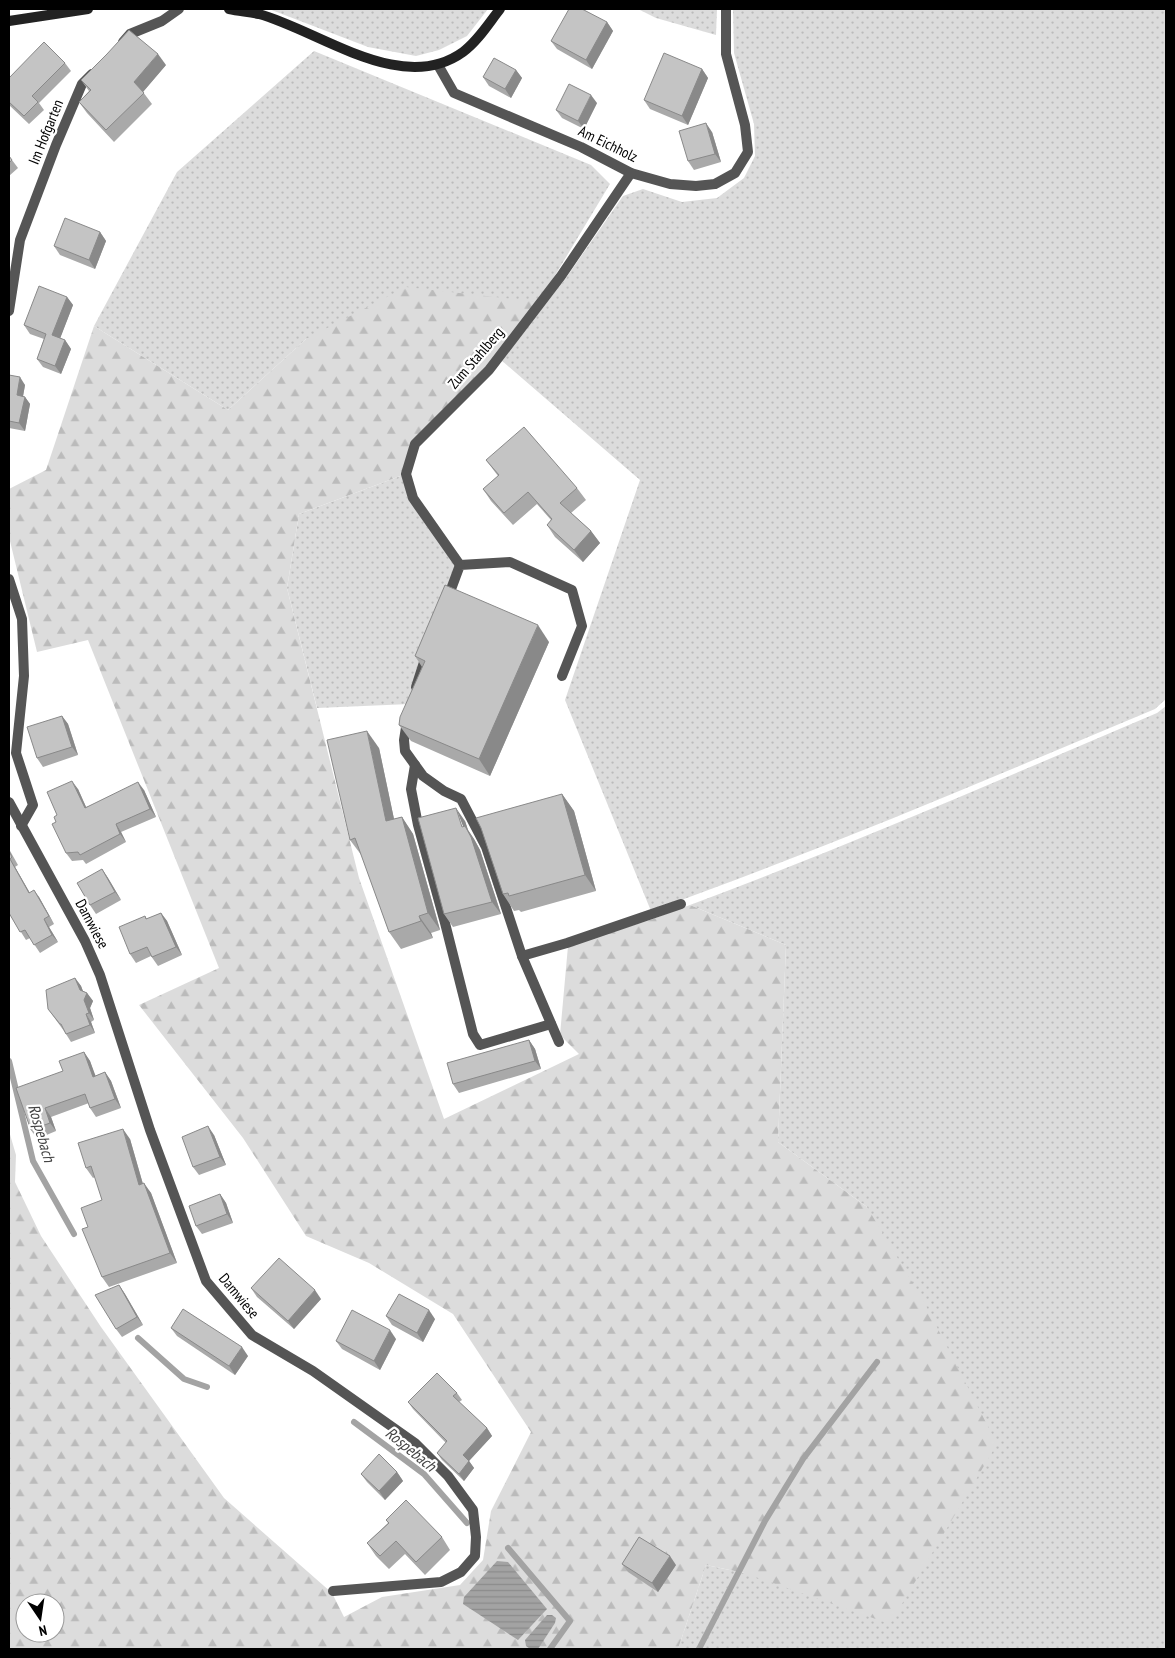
<svg xmlns="http://www.w3.org/2000/svg" width="1175" height="1658" font-family="'PT Sans Narrow',sans-serif">
  <style>
    .grass { fill: url(#grass-dots) }
    .forest { fill: url(#forest-firs); fill-rule: evenodd }
    .water { fill: url(#water-rules) }
    .lines { fill: none; stroke-linecap: round; stroke-linejoin: round }
    .stream { stroke: #a3a3a3; stroke-width: 6 }
    .lane { stroke: #555; stroke-width: 10 }
    .street { stroke: #555; stroke-width: 10 }
    .secondary { stroke: #222; stroke-width: 10 }
    .wall { fill: #a9a9a9 }
    .shaded-wall { fill: #898989 }
    .building { fill: #c4c4c4; stroke: #898989 }
    .labels { text-anchor: middle; stroke-width: 4.5; stroke-linejoin: round; paint-order: stroke }
    .street-label { font-size: 15px; fill: #000; stroke: #fff }
    .water-label { font-size: 16px; font-style: italic; fill: #444; stroke: #fff }
  </style>
  <defs>
    <pattern id="grass-dots" width="8" height="8" patternUnits="userSpaceOnUse" patternTransform="scale(1.25)"><rect width="8" height="8" fill="#dcdcdc"/><path d="M2 2h.1M6 6h.1" fill="none" stroke="#bbb" stroke-width="1.8" stroke-linecap="round"/></pattern>
    <pattern id="forest-firs" width="22" height="20" patternUnits="userSpaceOnUse" patternTransform="scale(1.25)"><rect width="22" height="20" fill="#dcdcdc"/><path d="M5 1l3.5 6h-7zM16 11l3.5 6h-7z" fill="#bbb"/></pattern>
    <pattern id="water-rules" width="6" height="5" patternUnits="userSpaceOnUse" patternTransform="scale(1.25)"><rect width="6" height="5" fill="#a3a3a3"/><path d="M0 2.5h6" fill="none" stroke="#8b8b8b"/></pattern>
  </defs>
  <rect width="100%" height="100%" fill="#fff"/>
  <g class="grass">
    <polygon points="269,9 488,9 467,36 439,50 416,56 368,47"/>
    <polygon points="638,9 717,9 716,35 656,18"/>
    <path d="M 733,9 L 1166,9 L 1166,699 L 1155,709 C 988,779 822,850 651,911 L 565,700 L 640,480 L 501,360 L 566,278 L 623,196 L 643,189 L 682,202 L 717,198 L 744,178 L 755,156 L 754,124 L 734,53 Z"/>
    <polygon points="314,51 591,165 610,184 539,302 306,339 228,410 94,326 177,172"/>
    <polygon points="403,475 458,567 410,704 317,708 287,588 299,514"/>
    <path d="M 1166,706 L 1166,1649 L 678,1649 L 706,1565 L 744,1573 L 867,1207 L 778,1142 L 786,945 L 690,905 C 848,846 1002,779 1157,713 Z"/>
  </g>
  <path class="forest" d="M 406,287 L 539,302 L 487,368 L 414,442 L 403,475 L 299,514 L 287,588 L 359,878 L 444,1119 L 579,1054 L 560,1035 L 568,946 L 653,919 L 690,905 L 786,945 L 778,1142 L 867,1207 L 924,1302 L 997,1444 L 890,1624 L 744,1573 L 706,1565 L 678,1649 L 9,1649 L 9,1131 L 16,1155 L 15,1182 L 41,1236 L 101,1327 L 224,1498 L 332,1593 L 344,1617 L 382,1597 L 460,1585 L 483,1560 L 491,1511 L 531,1432 L 453,1314 L 369,1263 L 306,1236 L 243,1138 L 139,1005 L 219,968 L 88,640 L 37,652 L 9,537 L 9,489 L 46,470 L 94,326 L 228,410 L 306,339 ZM 25,1603 L 55,1603 L 55,1633 L 25,1633 Z"/>
  <g class="water">
    <polygon points="497,1561 508,1562 547,1609 518,1640 463,1604 464,1597"/>
    <polygon points="547,1615 552,1615 556,1618 555,1623 538,1649 530,1649 526,1646 525,1640"/>
  </g>
  <g class="lines">
    <g class="stream">
      <polyline points="9,1061 33,1161 74,1234"/>
      <polyline points="138,1338 184,1379 207,1387"/>
      <polyline points="354,1422 424,1474 467,1523"/>
      <polyline points="508,1548 570,1621 550,1649"/>
      <polyline points="699,1649 765,1521 803,1459 877,1362"/>
    </g>
    <g class="lane">
      <polyline points="447,600 460,565 510,562 572,590 582,626 562,676"/>
      <polyline points="416,687 427,653"/>
      <polyline points="407,721 404,740 405,751 423,776 444,791 461,799 486,847 522,956 559,1042"/>
      <polyline points="415,765 411,789 418,825 445,923 473,1034 480,1045 551,1024"/>
      <polyline points="522,956 567,943 681,904"/>
    </g>
    <g class="street">
      <polyline points="123,42 130,34 162,21 179,9"/>
      <polyline points="438,65 454,93 581,147 631,173 670,184 696,186 715,184 735,173 748,152 745,125 726,54 726,9"/>
      <polyline points="9,311 20,240 56,145 82,84 92,74"/>
      <polyline points="460,565 413,498 406,474 415,444 489,370 561,276 631,173"/>
      <polyline points="9,579 22,619 24,676 16,753 33,805 21,826"/>
      <polyline points="9,802 85,941 100,975 150,1130 206,1281 252,1335 313,1371 415,1443 448,1476 473,1510 476,1537 475,1556 461,1572 441,1582 333,1591"/>
    </g>
    <g class="secondary">
      <path d="M 229,9 C 239,11 249,12 259,14 C 320,31 402,96 463,52 C 478,41 489,23 500,9"/>
      <polyline points="9,21 88,9"/>
    </g>
  </g>
  <g class="wall">
    <polygon points="607,22 613,31 592,69 557,49 551,41"/>
    <polygon points="65,63 71,71 39,103 44,110 29,124 9,105 9,78"/>
    <polygon points="166,65 143,92 152,104 114,142 87,113 79,102 89,91 81,80"/>
    <polygon points="702,69 708,78 688,125 650,109 644,100"/>
    <polygon points="516,70 522,78 511,98 489,86 483,77"/>
    <polygon points="597,103 584,129 562,118 556,110"/>
    <polygon points="712,132 721,162 694,170 688,161"/>
    <polygon points="9,156 18,168 9,176"/>
    <polygon points="100,232 106,241 95,269 60,255 54,246"/>
    <polygon points="67,297 73,305 60,338 65,340 71,349 61,374 43,367 37,359 44,339 30,334 24,325"/>
    <polygon points="9,375 25,385 23,396 25,397 30,404 25,431 9,428"/>
    <polygon points="486,460 577,488 586,500 571,513 591,531 600,543 583,562 555,537 547,525 551,520 537,504 513,525 491,501 483,489 498,476"/>
    <polygon points="549,642 490,776 411,741 399,725 422,667 415,656"/>
    <polygon points="62,716 68,724 78,755 43,767 37,758"/>
    <polygon points="379,748 394,819 402,817 413,834 440,930 431,933 433,938 401,949 389,932 362,856 350,840"/>
    <polygon points="78,789 86,807 144,790 156,817 121,832 126,842 86,864 83,860 72,861 66,853 57,815"/>
    <polygon points="562,794 574,811 596,891 521,912 519,910 514,911 503,894"/>
    <polygon points="465,821 468,830 474,839 480,850 501,914 453,927 444,914"/>
    <polygon points="9,849 18,865 15,867 29,892 39,897 54,924 49,927 58,942 40,953 30,938 26,940 9,913"/>
    <polygon points="102,869 108,878 121,900 96,914 90,905"/>
    <polygon points="161,913 167,921 182,955 158,966 151,956 136,963 130,954 145,916 147,919"/>
    <polygon points="75,978 81,986 83,991 87,993 93,1001 90,1008 94,1020 91,1022 95,1033 71,1042 66,1034 64,1031 48,1009"/>
    <polygon points="529,1040 535,1049 541,1069 459,1093 453,1084"/>
    <polygon points="84,1052 90,1061 95,1076 105,1072 111,1081 121,1108 96,1117 90,1108 89,1103 51,1117 56,1131 37,1139 31,1130 63,1071"/>
    <polygon points="214,1135 226,1165 199,1175 193,1167"/>
    <polygon points="130,1139 143,1184 151,1193 177,1263 109,1287 102,1277 88,1227 102,1200 95,1177 93,1178 86,1168"/>
    <polygon points="220,1194 226,1203 233,1223 202,1234 196,1226"/>
    <polygon points="119,1285 125,1294 143,1325 122,1337 116,1329"/>
    <polygon points="251,1288 321,1299 294,1329 257,1297"/>
    <polygon points="386,1316 435,1319 423,1342 392,1325"/>
    <polygon points="171,1328 248,1356 235,1375 177,1336"/>
    <polygon points="396,1339 380,1370 342,1349 336,1341"/>
    <polygon points="457,1393 462,1400 459,1402 487,1428 492,1436 469,1461 474,1468 464,1481 442,1460 437,1453 446,1443 413,1409 408,1402"/>
    <polygon points="397,1472 403,1481 385,1500 367,1482 361,1474"/>
    <polygon points="386,1520 442,1537 450,1550 425,1575 405,1554 389,1569 376,1556 367,1543 388,1523"/>
    <polygon points="622,1564 676,1565 658,1592 628,1572"/>
  </g>
  <g class="shaded-wall">
    <polygon points="607,22 613,31 592,69 586,60"/>
    <polygon points="158,54 166,65 142,93 134,82"/>
    <polygon points="702,69 708,78 688,125 682,116"/>
    <polygon points="516,70 522,78 511,98 505,89"/>
    <polygon points="591,95 597,103 584,129 578,121"/>
    <polygon points="706,123 712,132 721,162 715,154"/>
    <polygon points="100,232 106,241 95,269 89,260"/>
    <polygon points="67,297 73,305 58,344 52,335"/>
    <polygon points="65,340 71,349 61,374 55,366"/>
    <polygon points="20,377 25,385 22,402 17,395"/>
    <polygon points="25,397 30,404 25,431 19,423"/>
    <polygon points="591,531 600,543 583,562 574,550"/>
    <polygon points="538,625 549,642 490,776 479,759"/>
    <polygon points="62,716 68,724 78,755 72,747"/>
    <polygon points="367,731 379,748 398,838 386,821"/>
    <polygon points="72,781 78,789 90,816 85,808"/>
    <polygon points="138,782 144,790 156,817 150,809"/>
    <polygon points="562,794 574,811 596,891 585,875"/>
    <polygon points="456,808 465,821 468,830 474,839 480,850 501,914 492,902"/>
    <polygon points="402,817 413,834 440,930 428,913"/>
    <polygon points="116,824 121,832 126,842 120,834"/>
    <polygon points="10,859 15,867 34,900 29,893"/>
    <polygon points="102,869 108,878 121,900 115,892"/>
    <polygon points="34,890 39,897 54,924 49,916"/>
    <polygon points="161,913 167,921 182,955 176,947"/>
    <polygon points="419,916 431,933 433,938 421,921"/>
    <polygon points="44,919 49,927 58,942 52,935"/>
    <polygon points="75,978 81,986 85,997 87,993 93,1001 90,1008 94,1020 89,1013"/>
    <polygon points="86,1014 91,1022 95,1033 90,1025"/>
    <polygon points="529,1040 535,1049 541,1069 535,1061"/>
    <polygon points="84,1052 90,1061 99,1085 93,1077"/>
    <polygon points="105,1072 111,1081 121,1108 115,1099"/>
    <polygon points="45,1108 51,1117 56,1131 50,1123"/>
    <polygon points="208,1126 214,1135 226,1165 220,1157"/>
    <polygon points="123,1129 130,1139 146,1195 139,1185"/>
    <polygon points="144,1183 151,1193 177,1263 170,1253"/>
    <polygon points="220,1194 226,1203 233,1223 227,1214"/>
    <polygon points="119,1285 125,1294 143,1325 137,1317"/>
    <polygon points="315,1290 321,1299 294,1329 288,1321"/>
    <polygon points="429,1310 435,1319 423,1342 417,1333"/>
    <polygon points="390,1330 396,1339 380,1370 374,1361"/>
    <polygon points="242,1347 248,1356 235,1375 229,1366"/>
    <polygon points="487,1428 492,1436 468,1462 463,1455"/>
    <polygon points="469,1461 474,1468 464,1481 459,1474"/>
    <polygon points="397,1472 403,1481 385,1500 379,1491"/>
    <polygon points="670,1556 676,1565 658,1592 652,1583"/>
  </g>
  <g class="building">
    <polygon points="569,9 582,9 607,22 586,60 551,41"/>
    <polygon points="129,30 158,54 134,82 144,93 106,130 79,102 91,90 81,80 107,54"/>
    <polygon points="44,42 65,63 32,96 38,102 24,116 9,102 9,78"/>
    <polygon points="664,53 702,69 682,116 644,100"/>
    <polygon points="494,58 516,70 505,89 483,77"/>
    <polygon points="569,84 591,95 578,121 556,110"/>
    <polygon points="706,123 715,154 688,161 679,131"/>
    <polygon points="9,156 12,160 9,163"/>
    <polygon points="65,218 100,232 89,260 54,246"/>
    <polygon points="39,286 67,297 52,335 65,340 55,366 37,359 46,334 24,325"/>
    <polygon points="9,375 20,377 17,395 25,397 19,423 9,421"/>
    <polygon points="524,427 577,488 560,503 591,531 574,550 547,525 552,519 528,492 504,513 483,489 499,475 486,460"/>
    <polygon points="445,585 538,625 479,759 399,725 400,717 425,661 415,656"/>
    <polygon points="62,716 72,747 37,758 27,727"/>
    <polygon points="367,731 386,821 402,817 428,913 419,916 421,921 389,932 355,838 350,840 327,740"/>
    <polygon points="72,781 85,808 138,782 150,809 116,824 120,834 80,855 78,852 66,853 52,824 56,822 54,817 57,815 47,792"/>
    <polygon points="562,794 585,875 509,896 508,893 503,894 481,828 476,818"/>
    <polygon points="456,808 462,827 465,826 471,837 492,902 444,914 418,818"/>
    <polygon points="9,851 12,857 10,859 29,893 34,890 49,916 44,919 52,935 34,945 25,930 20,932 9,913"/>
    <polygon points="102,869 115,892 90,905 77,883"/>
    <polygon points="161,913 176,947 152,957 147,947 130,954 119,927 145,916 146,919"/>
    <polygon points="75,978 80,990 87,993 84,1000 89,1013 86,1014 90,1025 66,1034 61,1024 60,1024 48,1009 46,990"/>
    <polygon points="529,1040 535,1061 453,1084 447,1063"/>
    <polygon points="84,1052 93,1077 105,1072 115,1099 90,1108 85,1094 45,1108 50,1123 31,1130 16,1088 63,1071 59,1061"/>
    <polygon points="208,1126 220,1157 193,1167 182,1137"/>
    <polygon points="123,1129 139,1185 144,1183 170,1253 102,1277 82,1229 88,1227 81,1208 102,1200 91,1166 86,1168 78,1143"/>
    <polygon points="220,1194 227,1214 196,1226 189,1206"/>
    <polygon points="279,1258 315,1290 288,1321 251,1288"/>
    <polygon points="119,1285 137,1317 116,1329 95,1295"/>
    <polygon points="399,1294 429,1310 417,1333 386,1316"/>
    <polygon points="183,1309 242,1347 229,1366 171,1328"/>
    <polygon points="352,1310 390,1330 374,1361 336,1341"/>
    <polygon points="437,1373 457,1393 453,1396 487,1428 463,1455 469,1461 459,1474 437,1453 447,1441 408,1402"/>
    <polygon points="379,1454 397,1472 379,1491 361,1474"/>
    <polygon points="406,1500 442,1537 416,1562 396,1541 380,1556 367,1543 389,1523 386,1520"/>
    <polygon points="639,1537 670,1556 652,1583 622,1564"/>
  </g>
  <g class="labels">
    <g class="street-label">
      <text transform="translate(46 132) rotate(-68)" y="5">Im Hofgarten</text>
      <text transform="translate(608 144) rotate(26)" y="5">Am Eichholz</text>
      <text transform="translate(476 358) rotate(-49)" y="5">Zum Stahlberg</text>
      <text transform="translate(92 924) rotate(62)" y="5">Damwiese</text>
      <text transform="translate(239 1296) rotate(50)" y="5">Damwiese</text>
    </g>
    <g class="water-label">
      <text transform="translate(42 1133) rotate(74)" y="6">Rospebach</text>
      <text transform="translate(411 1449) rotate(39)" y="6">Rospebach</text>
    </g>
  </g>
  <rect width="1175" height="1658" fill="none" stroke="#000000" stroke-width="20"/>
  <g transform="translate(40 1618) rotate(167)"><circle r="24" fill="#ffffff" stroke="#999999"/>
  <path d="M0-4L9 19L0 12L-9 19Z" fill="#000000"/>
  <text y="-8" font-size="14" font-weight="bold" text-anchor="middle" fill="#000000">N</text>
  </g>
</svg>
